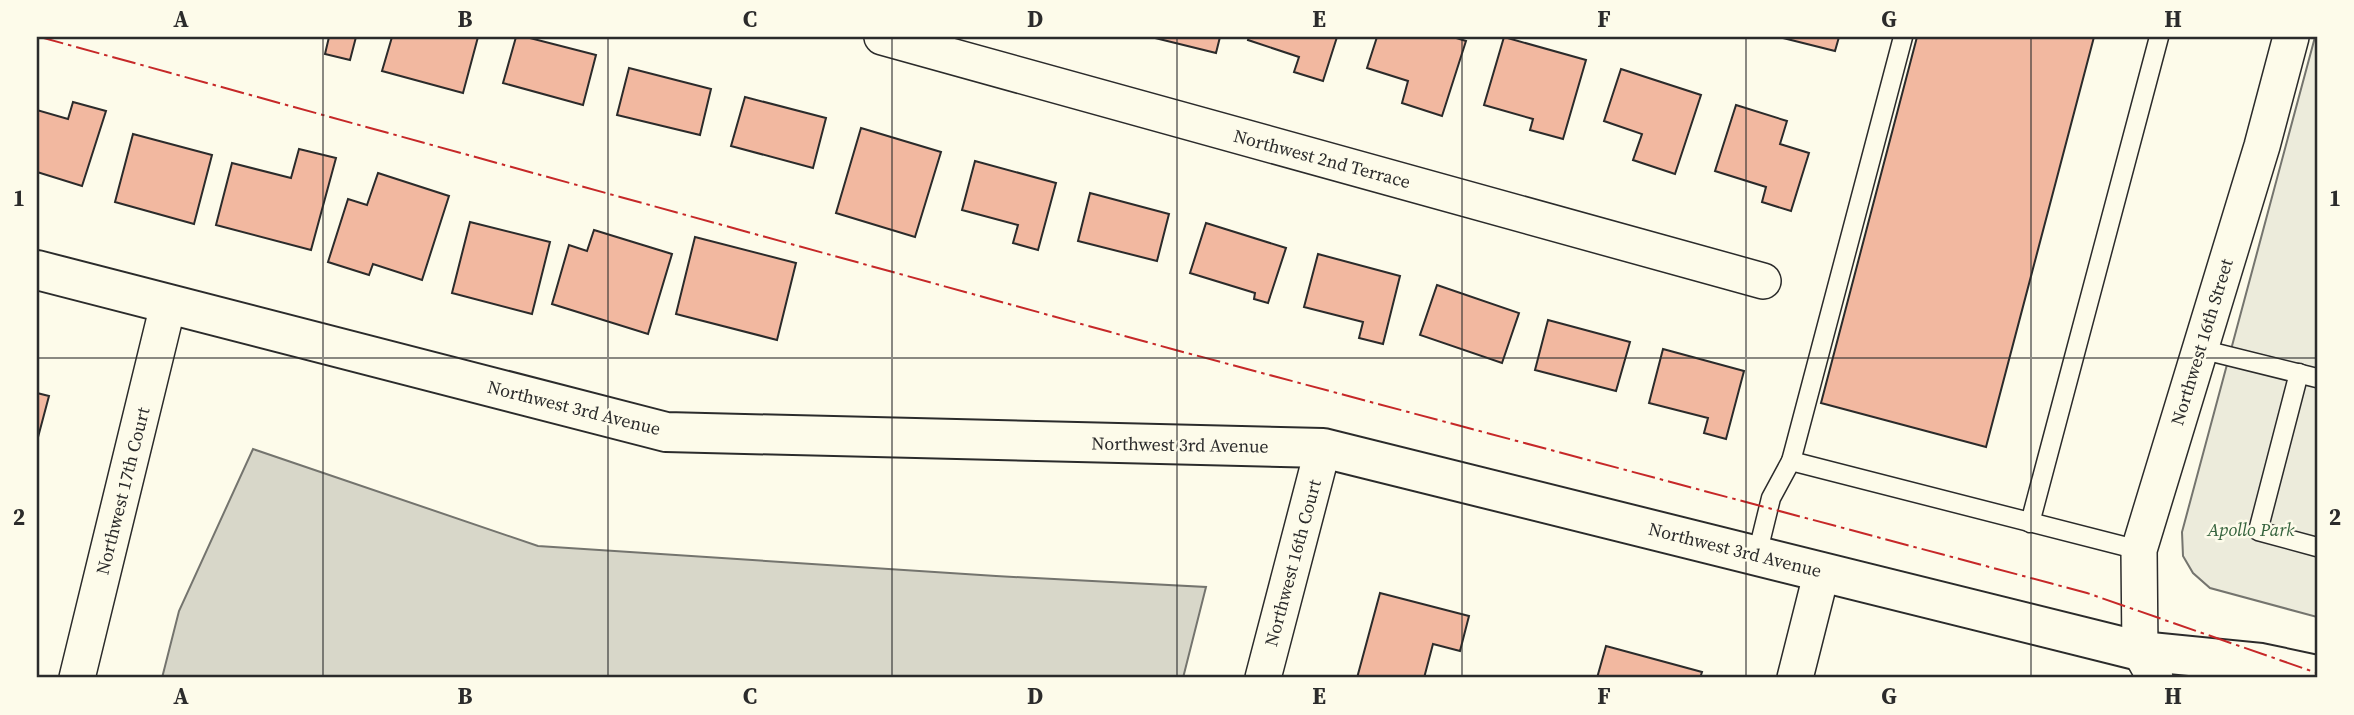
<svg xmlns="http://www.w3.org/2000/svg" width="2354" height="715" font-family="'Source Serif 4',serif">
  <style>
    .green { fill: #ecebdb; stroke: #74746e; stroke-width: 2 }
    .water { fill: #d8d7c9; stroke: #74746e; stroke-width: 2 }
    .building { fill: #f2b8a0; stroke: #2b2b2b; stroke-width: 2 }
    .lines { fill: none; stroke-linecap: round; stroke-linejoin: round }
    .service-casing { stroke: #2b2b2b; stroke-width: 21 }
    .minor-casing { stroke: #2b2b2b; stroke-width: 38 }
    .tertiary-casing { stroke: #2b2b2b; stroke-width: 42 }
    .service { stroke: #fdfbea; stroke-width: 18 }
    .minor { stroke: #fdfbea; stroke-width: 35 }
    .tertiary { stroke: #fdfbea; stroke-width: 38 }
    .power { stroke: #c62828; stroke-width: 2; stroke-dasharray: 24 5 3.5 5; stroke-linecap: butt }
    .grid { fill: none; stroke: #2b2b2b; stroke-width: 2; stroke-opacity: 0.55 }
    .labels { text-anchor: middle; stroke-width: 5; stroke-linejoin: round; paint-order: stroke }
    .street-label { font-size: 18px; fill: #2b2b2b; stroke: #fdfbea }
    .park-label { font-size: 18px; font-style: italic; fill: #34623c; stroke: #fdfbea }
    .neatline { fill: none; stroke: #2b2b2b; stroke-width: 2.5 }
    .grid-label { font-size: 23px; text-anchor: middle; font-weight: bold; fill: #2b2b2b }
  </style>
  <rect width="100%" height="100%" fill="#fdfbea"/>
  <polygon class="green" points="2315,37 2317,37 2317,617 2210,588 2193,573 2183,556 2182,532"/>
  <polygon class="water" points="253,449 538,546 996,576 1206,587 1183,678 162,678 179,611"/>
  <g class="building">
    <polygon points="329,37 356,37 350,60 325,54"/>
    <polygon points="392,37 478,37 463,93 382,71"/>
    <polygon points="516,37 526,37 596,55 583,105 503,83"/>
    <polygon points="1151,37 1220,37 1216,53"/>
    <polygon points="1249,37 1337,37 1323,81 1294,72 1299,57 1248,40"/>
    <polygon points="1377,37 1453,37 1466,41 1442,116 1402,103 1408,81 1367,68"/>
    <polygon points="1504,37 1586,60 1563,139 1530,130 1533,119 1484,105"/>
    <polygon points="1779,37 1839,37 1835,51"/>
    <polygon points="1917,37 2094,37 1986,447 1821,403"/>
    <polygon points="629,68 711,89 700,135 617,115"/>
    <polygon points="1621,69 1701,95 1675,174 1633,160 1642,134 1604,121"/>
    <polygon points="745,97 826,118 813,168 731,146"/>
    <polygon points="73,102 106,111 82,186 37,172 37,110 68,119"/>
    <polygon points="1736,105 1787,121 1780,144 1809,153 1791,211 1762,202 1766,187 1715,171"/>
    <polygon points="861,128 941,152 915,237 836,213"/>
    <polygon points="133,134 212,155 194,224 115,202"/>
    <polygon points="299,149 336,158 311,250 216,225 232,163 291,178"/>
    <polygon points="975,161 1056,183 1038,250 1013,243 1018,225 962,210"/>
    <polygon points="378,173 449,196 422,280 373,264 369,275 328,262 348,199 367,205"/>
    <polygon points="1090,193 1169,214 1157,261 1078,241"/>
    <polygon points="470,222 550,242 532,314 452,293"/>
    <polygon points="1206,223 1286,248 1268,303 1254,299 1255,293 1190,273"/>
    <polygon points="594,230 672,254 648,334 552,304 569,245 587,251"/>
    <polygon points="695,237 796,263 777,340 676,314"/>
    <polygon points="1318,254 1400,276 1383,344 1359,338 1363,322 1304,307"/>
    <polygon points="1437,285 1519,313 1502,363 1420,335"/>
    <polygon points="1548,320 1630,342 1616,391 1535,370"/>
    <polygon points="1663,349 1744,371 1726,439 1704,433 1708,418 1649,403"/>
    <polygon points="37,393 49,396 37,441"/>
    <polygon points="1380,593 1469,616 1460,651 1433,644 1424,678 1357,678"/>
    <polygon points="1606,646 1702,672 1700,678 1597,678"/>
  </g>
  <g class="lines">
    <defs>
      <g id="service">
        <polyline points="2200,349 2317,378"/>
        <polyline points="2299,373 2258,531 2317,547"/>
        <polyline points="1791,461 2139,550"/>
        <polyline points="2030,523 2159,37"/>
        <polyline points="1757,555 1771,498 1791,461 1794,450 1903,37"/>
      </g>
      <g id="minor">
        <polyline points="882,37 1763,281"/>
        <polyline points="77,678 168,305"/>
        <polyline points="1263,678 1323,448"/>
        <polyline points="1795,678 1822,571"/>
        <polyline points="2155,678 2140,651 2139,550 2262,146 2291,37"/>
      </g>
      <polyline id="tertiary" points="37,270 666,432 1323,448 2140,651 2261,663 2317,675"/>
    </defs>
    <use href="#service" class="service-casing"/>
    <use href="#minor" class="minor-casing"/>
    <use href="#tertiary" class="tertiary-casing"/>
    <use href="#service" class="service"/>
    <use href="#minor" class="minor"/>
    <use href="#tertiary" class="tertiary"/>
    <polyline class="power" points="40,37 1172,349 2087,593 2317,673"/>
  </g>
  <path class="grid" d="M 323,37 L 323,678M 608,37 L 608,678M 892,37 L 892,678M 1177,37 L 1177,678M 1462,37 L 1462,678M 1746,37 L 1746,678M 2031,37 L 2031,678M 37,358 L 2317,358"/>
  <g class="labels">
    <g class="street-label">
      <text transform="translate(1322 159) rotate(15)" y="6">Northwest 2nd Terrace</text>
      <text transform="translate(2202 342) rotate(-73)" y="6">Northwest 16th Street</text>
      <text transform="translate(574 408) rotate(14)" y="6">Northwest 3rd Avenue</text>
      <text transform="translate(1180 445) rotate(1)" y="6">Northwest 3rd Avenue</text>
      <text transform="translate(123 491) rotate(-76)" y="6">Northwest 17th Court</text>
      <text transform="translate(1735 550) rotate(14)" y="6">Northwest 3rd Avenue</text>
      <text transform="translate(1293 563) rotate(-75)" y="6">Northwest 16th Court</text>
    </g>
    <g class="park-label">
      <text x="2251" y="536">Apollo Park</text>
    </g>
  </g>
  <rect width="2354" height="715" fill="none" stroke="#fdfbea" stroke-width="77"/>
  <rect x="38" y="38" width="2278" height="638" class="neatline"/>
  <g class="grid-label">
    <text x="181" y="27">A</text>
    <text x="465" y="27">B</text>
    <text x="750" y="27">C</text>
    <text x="1035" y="27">D</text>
    <text x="1319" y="27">E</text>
    <text x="1604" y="27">F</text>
    <text x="1889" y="27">G</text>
    <text x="2173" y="27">H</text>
    <text x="19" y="206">1</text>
    <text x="2335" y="206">1</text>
    <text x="19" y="525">2</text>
    <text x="2335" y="525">2</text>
    <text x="181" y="704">A</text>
    <text x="465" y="704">B</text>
    <text x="750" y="704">C</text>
    <text x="1035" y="704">D</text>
    <text x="1319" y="704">E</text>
    <text x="1604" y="704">F</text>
    <text x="1889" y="704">G</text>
    <text x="2173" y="704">H</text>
  </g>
</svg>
